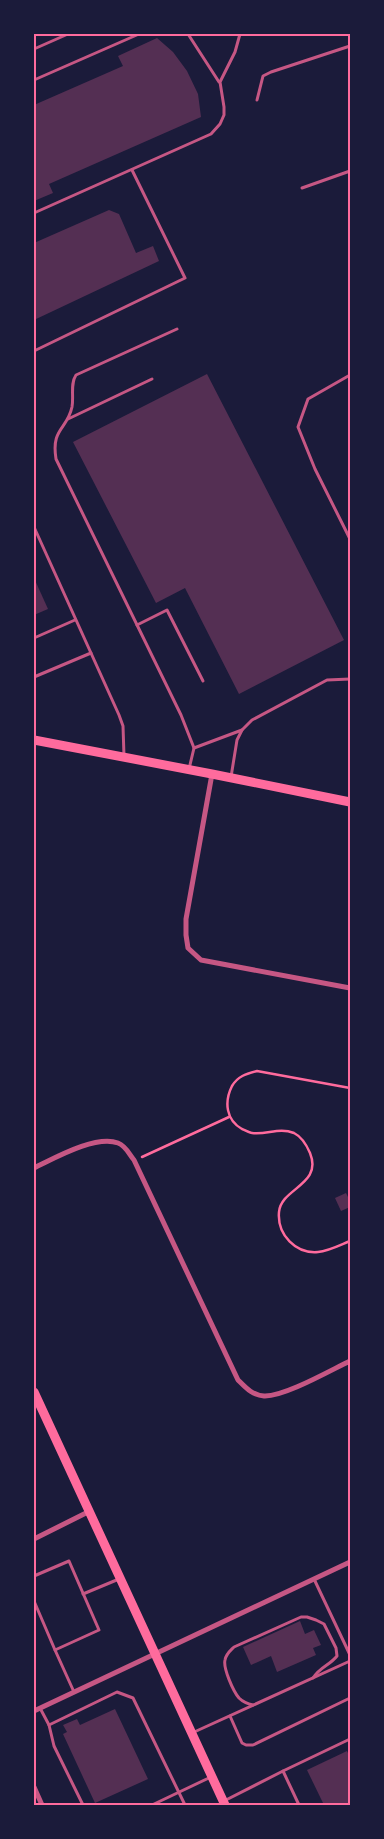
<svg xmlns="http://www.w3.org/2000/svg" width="384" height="1839" font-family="'Asap Condensed',sans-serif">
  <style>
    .building { fill: #542f53 }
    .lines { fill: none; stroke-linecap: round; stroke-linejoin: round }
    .path { stroke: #ff6b9d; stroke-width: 2.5 }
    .service { stroke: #c65784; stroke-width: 3 }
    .minor { stroke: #c65784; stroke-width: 5 }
    .secondary { stroke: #ff6b9d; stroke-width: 9 }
    .neatline { fill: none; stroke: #ff6b9d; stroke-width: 2 }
  </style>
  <rect width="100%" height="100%" fill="#1b1b3a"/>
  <g class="building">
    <polygon points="157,38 173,52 187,71 198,94 201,117 49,184 53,193 34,201 34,105 123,66 118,56"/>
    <polygon points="109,210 119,214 136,253 153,246 159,261 34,320 34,243"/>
    <polygon points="207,374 344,640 239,694 185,588 156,603 73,442"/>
    <polygon points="34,578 48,609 34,615"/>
    <polygon points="346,1193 350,1201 350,1207 341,1211 335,1198"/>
    <polygon points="300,1621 305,1634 314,1630 321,1645 313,1648 316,1655 277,1672 271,1656 251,1665 243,1647"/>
    <polygon points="115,1709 148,1779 95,1803 63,1734 67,1732 63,1725 77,1719 80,1725"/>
    <polygon points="347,1751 350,1757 350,1805 324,1805 307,1770"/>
  </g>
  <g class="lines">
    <g class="path">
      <path d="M 350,1088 L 257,1071 C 246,1074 238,1076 232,1086 C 224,1102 226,1120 242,1129 C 245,1130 249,1133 252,1133 C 267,1135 279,1127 294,1133 C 302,1137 307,1146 310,1153 C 323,1185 281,1188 279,1212 C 277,1235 296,1254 318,1252 C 329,1251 340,1245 350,1241"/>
      <polyline points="142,1157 229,1117"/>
    </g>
    <g class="service">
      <polyline points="188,34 219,82"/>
      <polyline points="34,49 68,34"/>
      <polyline points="34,80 139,34"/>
      <polyline points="257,100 263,76 271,72 350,46"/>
      <polyline points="302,188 350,171"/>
      <polyline points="34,213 211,134 220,124 224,115 224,107 220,82 235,52 240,34"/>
      <path d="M 177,329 L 76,375 C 70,384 74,396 72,407 C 67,430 51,428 56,459 L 181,715 L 194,748 L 189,769"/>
      <polyline points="34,351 185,278 132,170"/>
      <polyline points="350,375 308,399 298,427 315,469 350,539"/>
      <polyline points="68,419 152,379"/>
      <polyline points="34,527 119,715 123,726 124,756"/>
      <polyline points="137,625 167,610 203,681"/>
      <polyline points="34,638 75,620"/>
      <polyline points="34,677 91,653"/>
      <polyline points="194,748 242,730"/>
      <polyline points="231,777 237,740 242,730 252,720 327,680 350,679"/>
      <polyline points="34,1576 69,1561 99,1630 55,1650 34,1601"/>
      <polyline points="314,1579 350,1655"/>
      <polyline points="83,1594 119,1579"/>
      <polyline points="55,1650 74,1692"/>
      <path d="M 253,1705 C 248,1704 243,1702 239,1698 C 233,1691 223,1668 225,1660 C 226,1654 230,1651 234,1647 L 301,1617 L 307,1617 L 316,1620 L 324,1624 L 336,1648 L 337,1656 C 329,1666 321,1666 313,1678"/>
      <polyline points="40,1708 49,1725 54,1746 83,1805"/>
      <polyline points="230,1716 242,1743 246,1745 253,1745 350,1698"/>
      <polyline points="49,1725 117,1692 133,1698 185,1805"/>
      <polyline points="192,1733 350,1661"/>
      <polyline points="283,1771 350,1739"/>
      <polyline points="224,1801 283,1771 299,1805"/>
      <polyline points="152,1805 211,1777"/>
    </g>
    <g class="minor">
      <polyline points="212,774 186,919 186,935 188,948 201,960 350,988"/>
      <path d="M 34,1168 C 55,1158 95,1135 118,1143 C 126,1146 129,1154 134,1160 L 238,1380 C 246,1388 252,1395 264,1396 C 284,1397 331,1370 350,1361"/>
      <polyline points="34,1539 88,1512"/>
      <polyline points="34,1711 350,1562"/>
      <polyline points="34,1787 42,1805"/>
    </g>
    <g class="secondary">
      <polyline points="34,740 212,774 350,802"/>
      <polyline points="34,1392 225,1805"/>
    </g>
  </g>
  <rect width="384" height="1839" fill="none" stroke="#1b1b3a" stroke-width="70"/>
  <rect x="35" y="35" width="314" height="1769" class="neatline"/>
</svg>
